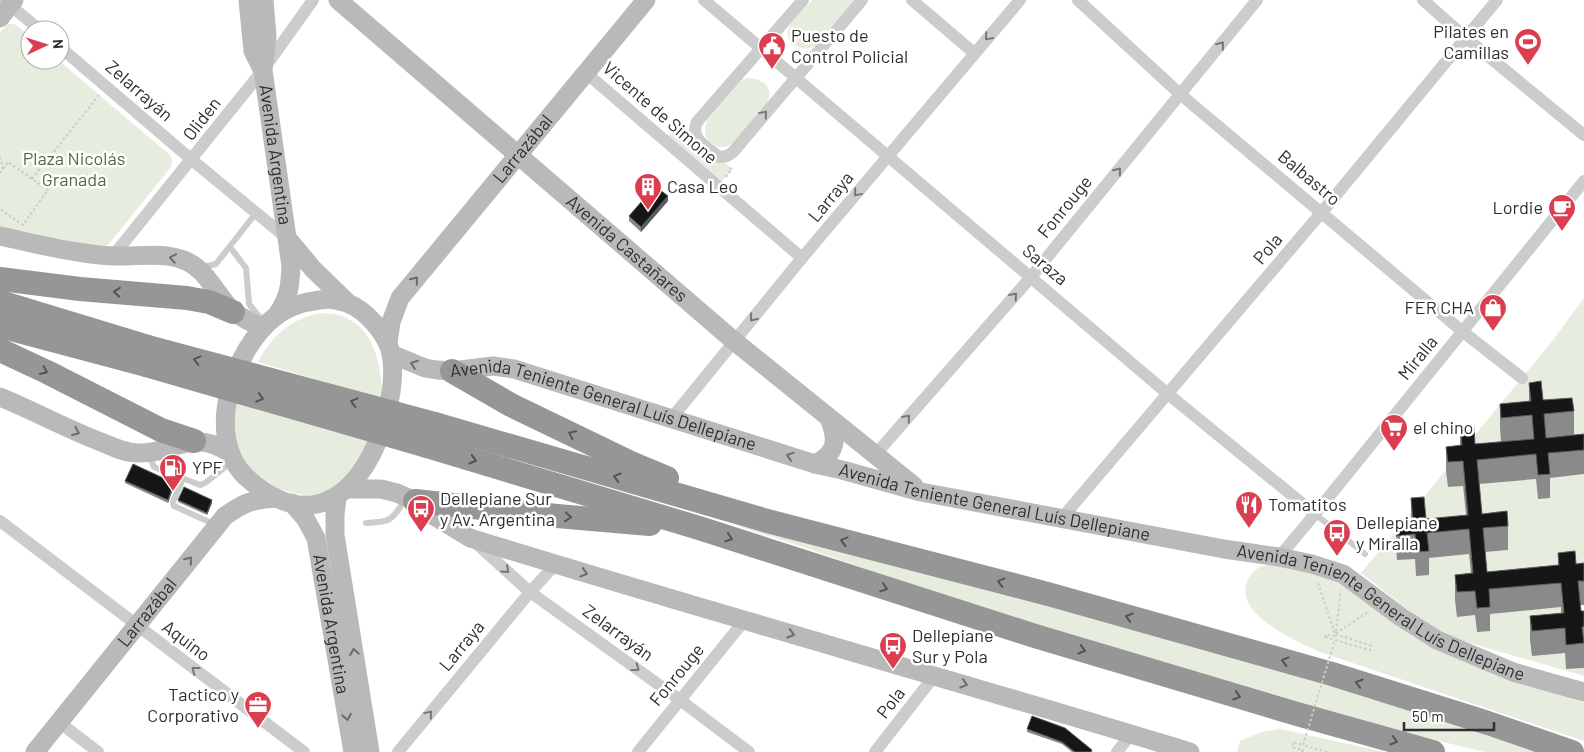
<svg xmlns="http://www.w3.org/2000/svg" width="1584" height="752" font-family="Barlow,sans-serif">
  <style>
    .green { fill: #e6ecde }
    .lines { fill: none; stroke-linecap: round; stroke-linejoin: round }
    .path { stroke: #ccc; stroke-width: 2; stroke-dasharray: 2.5 2.5; stroke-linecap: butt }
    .lane { stroke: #ccc; stroke-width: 6 }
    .street { stroke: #ccc; stroke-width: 12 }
    .secondary { stroke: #b9b9b9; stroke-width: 19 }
    .highway { stroke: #969696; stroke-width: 24 }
    .path-bridge { stroke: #ccc; stroke-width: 2; stroke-dasharray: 2.5 2.5; stroke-linecap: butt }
    .highway-bridge { stroke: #969696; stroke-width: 24 }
    .wall { fill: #8a8a8a }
    .shaded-wall { fill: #5c5c5c }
    .building { fill: #161616; stroke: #5c5c5c }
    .oneway { stroke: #767676 }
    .oneway2 { stroke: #6d6d6d }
    .oneway3 { stroke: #535353 }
    .labels { text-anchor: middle; stroke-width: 5; stroke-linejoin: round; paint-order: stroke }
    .poi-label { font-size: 18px; fill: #2f2f2f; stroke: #fff; text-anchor: start }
    .street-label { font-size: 18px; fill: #2f2f2f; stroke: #fff }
    .park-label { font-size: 18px; fill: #54683f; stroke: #fff }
  </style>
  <rect width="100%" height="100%" fill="#fff"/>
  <g class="green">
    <path d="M 812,0 L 854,0 C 845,10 837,20 828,30 C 824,35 821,41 816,45 C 805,54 786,45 788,31 C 789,22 806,7 812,0 Z"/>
    <polygon points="8,24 14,24 30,36 30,60 58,60 171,156 172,161 171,167 108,245 98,248 0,228 0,32"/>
    <path d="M 747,78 C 760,78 774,85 768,101 C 765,110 755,118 749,125 C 743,131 737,141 730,145 C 723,149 714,147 709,141 C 703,134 705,127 708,119 L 742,80 Z"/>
    <path d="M 679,123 C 686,129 684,132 689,140 L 715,161 L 725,162 L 732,169 L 722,181 L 668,136 Z"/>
    <polygon points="1584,298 1584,459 1500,429 1501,442 1463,486 1468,539 1415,559 1417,576 1427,558 1469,554 1473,598 1457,616 1475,615 1477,632 1489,614 1561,607 1566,669 1584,668 1582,651 1584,651 1584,676 1439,634 1361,573 1550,344"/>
    <path d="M 320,313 C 326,314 333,313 339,315 C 375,326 382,366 382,399 L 258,362 C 272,336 290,319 320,313 Z"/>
    <polygon points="234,400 371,440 346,480 329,492 307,496 278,489 242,464 230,433"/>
    <polygon points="1584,474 1584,588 1487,597 1483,552 1508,550 1482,538 1477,484 1536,479 1538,499 1548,478"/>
    <polygon points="735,525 912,566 1402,705 1538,752 1485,752 1369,724 934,593 803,547"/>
    <path d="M 1276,563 L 1327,576 L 1539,688 L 1584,703 L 1584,741 L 1320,652 C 1297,641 1231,614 1248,579 C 1255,567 1263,565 1276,563 Z"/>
    <polygon points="1280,729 1385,752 1237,752 1240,741 1262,732"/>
  </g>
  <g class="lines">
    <g class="path">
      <polyline points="671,132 679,123 683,127"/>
      <polyline points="0,157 3,169"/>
      <polyline points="0,173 8,162 48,190 23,225 0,209"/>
      <polyline points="726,177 732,169 730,168"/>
      <polyline points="32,179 99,95"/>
      <polyline points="1318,583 1335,634 1368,612"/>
      <polyline points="1336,631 1341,591"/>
      <polyline points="1325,637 1326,634 1335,636 1335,634 1372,646"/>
      <polyline points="1325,637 1335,640"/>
      <polyline points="1302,752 1303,750 1292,747 1293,742 1303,745"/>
    </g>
    <g class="lane">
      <polyline points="230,247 246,268 249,304 262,320"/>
      <polyline points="202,267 216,264 256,213"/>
      <polyline points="149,455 154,467 200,485 205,483 232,462"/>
      <polyline points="183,478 173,502 174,506 216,525"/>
      <polyline points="1315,514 1365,554"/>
      <path d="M 366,523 C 392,522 392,520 406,498"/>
    </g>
    <g class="street">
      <polyline points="704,0 1168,394 1315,514"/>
      <path d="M 803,0 L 697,122 C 689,138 707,147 719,157 L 727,156 L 733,152 L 862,0"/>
      <polyline points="912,0 974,53"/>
      <polyline points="1078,0 1180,94 1462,331 1522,378"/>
      <polyline points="1423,0 1466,38 1584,135"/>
      <polyline points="5,1 40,30"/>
      <polyline points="60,47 192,160 288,239"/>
      <polyline points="585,72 802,258"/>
      <polyline points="113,256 263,70 313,0"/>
      <polyline points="671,419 802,258 1020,0"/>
      <polyline points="875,455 1031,277 1257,0"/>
      <polyline points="1062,518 1322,212 1497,0"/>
      <polyline points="0,521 304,752"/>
      <polyline points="476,543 530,592 680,700 749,752"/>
      <polyline points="1279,557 1315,514 1584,181"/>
      <polyline points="59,722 98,752"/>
      <polyline points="398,752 530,592 556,564"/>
      <polyline points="638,752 744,621"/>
      <polyline points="875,752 935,675"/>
      <polyline points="1117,752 1131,734"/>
    </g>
    <g class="secondary">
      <polyline points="248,0 253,51 262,69"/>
      <path id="s1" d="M 264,0 L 267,36 L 263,70 L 291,266 C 290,288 289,297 277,315"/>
      <path id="s2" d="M 338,0 L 734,341 L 914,486"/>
      <polyline points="0,18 14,0"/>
      <path d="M 0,236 C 37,244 75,254 113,256 C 137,257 164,251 186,261 C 207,270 217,296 233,311 C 241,318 253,323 263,328"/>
      <polyline points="288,239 313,269 348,303"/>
      <path d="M 329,299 C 335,300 342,301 347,303 C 366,310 386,333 391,353 C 395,373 391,397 386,416 C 366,490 314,539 246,477 C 203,436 234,347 276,316 C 293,304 308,301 329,299 Z"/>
      <path id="s3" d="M 388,343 L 391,322 L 400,298 L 646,0"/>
      <path id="s4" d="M 391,354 L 425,368 L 437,370 L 452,371 L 493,366 L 514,369 L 815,464 L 842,470 L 921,492 L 1224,549 L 1279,557 L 1312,564 L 1343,574 L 1401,617 L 1437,640 L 1513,672 L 1584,692"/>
      <path d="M 0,397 C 34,411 67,429 101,442 C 113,447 125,453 138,453 C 176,454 190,427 230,453"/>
      <path d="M 815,464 C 837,454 838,439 829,418"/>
      <path d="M 347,489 L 381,489 L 397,493 L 415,501 L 434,516 L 470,538 C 709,612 951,679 1190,752"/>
      <polyline points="337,497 335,515 335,535 370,752"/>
      <path id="s5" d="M 292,503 L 305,518 L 316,538 L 353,752"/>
      <path id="s6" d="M 35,752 L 225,516 C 245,502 251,500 276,498"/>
    </g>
    <g class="highway">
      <polyline points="0,279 80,289 187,298 209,302 233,312"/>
      <polyline points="0,302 148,347"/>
      <polyline points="0,326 146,365"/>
      <polyline points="0,350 47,372 161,430 194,441"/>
      <polyline points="452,371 511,405 631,463 667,478"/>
      <polyline points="435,424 764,520 1048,594 1332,674 1488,723 1572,752"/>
      <polyline points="427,446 699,528 1035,636 1297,714 1433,752"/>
      <polyline points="415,501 557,516 650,524"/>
    </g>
    <polyline class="path-bridge" points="1327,752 1303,745 1335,640 1370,650 1372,646"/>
    <g class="highway-bridge">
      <polyline points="148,347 435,424"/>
      <polyline points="146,365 427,446"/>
    </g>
  </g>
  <g class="wall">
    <polygon points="668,201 641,232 629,221 629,216"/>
    <polygon points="1529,383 1543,400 1574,411 1574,435 1584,434 1584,474 1550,478 1550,498 1538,499 1536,479 1479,484 1482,514 1508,526 1508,550 1485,552 1487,572 1558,565 1558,553 1576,564 1584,563 1584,605 1580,605 1581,611 1584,611 1584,668 1566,669 1565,653 1532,656 1530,640 1530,616 1561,613 1561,607 1490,614 1490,631 1477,632 1475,615 1457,617 1455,600 1455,575 1471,574 1469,554 1429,558 1429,575 1416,576 1415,559 1397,560 1396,546 1396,522 1411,520 1411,498 1426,519 1466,515 1463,486 1448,487 1446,471 1446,447 1460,446 1460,428 1475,444 1501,442 1500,429 1500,404 1529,402"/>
    <polygon points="125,481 174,486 168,503 125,483"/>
    <polygon points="178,500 212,503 207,515 178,502"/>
    <polygon points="1027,729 1092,752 1072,752 1062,744 1027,732"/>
  </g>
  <g class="shaded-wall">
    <polygon points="668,196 668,201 641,232 641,227"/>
    <polygon points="174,483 174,486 168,503 168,500"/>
    <polygon points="212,500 212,503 207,515 207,513"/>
  </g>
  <g class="building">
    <polygon points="655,186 668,196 641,227 629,216"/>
    <polygon points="1541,381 1543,400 1572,398 1574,411 1544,414 1546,438 1584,434 1584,450 1548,453 1550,474 1538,475 1536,454 1477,460 1482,514 1507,511 1508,526 1483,528 1487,572 1559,565 1558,553 1575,551 1576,564 1584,563 1584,581 1578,581 1581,611 1584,611 1584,626 1582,627 1584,643 1566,645 1565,628 1532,631 1530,616 1564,613 1561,583 1489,589 1490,607 1477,608 1475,591 1457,592 1455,575 1473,573 1469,529 1427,533 1429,551 1416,552 1415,534 1397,536 1396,522 1413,520 1411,498 1424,497 1426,519 1468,515 1463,461 1448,462 1446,447 1462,445 1460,428 1474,427 1475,444 1534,439 1532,415 1501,418 1500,404 1531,401 1529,383"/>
    <polygon points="133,464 174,483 168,500 125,481"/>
    <polygon points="184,487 212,500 207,513 178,500"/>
    <polygon points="1032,716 1065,728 1092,750 1091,752 1075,752 1062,742 1027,729"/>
  </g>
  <defs><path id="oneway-chevron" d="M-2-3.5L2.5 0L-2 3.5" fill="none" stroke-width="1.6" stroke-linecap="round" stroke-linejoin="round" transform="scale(1.25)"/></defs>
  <g class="oneway">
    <use href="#oneway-chevron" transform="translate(988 37) rotate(131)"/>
    <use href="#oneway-chevron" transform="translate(1221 45) rotate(-51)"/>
    <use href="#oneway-chevron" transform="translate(764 114) rotate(-50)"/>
    <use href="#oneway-chevron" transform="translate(1118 171) rotate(-51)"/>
    <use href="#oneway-chevron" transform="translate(857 193) rotate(130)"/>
    <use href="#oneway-chevron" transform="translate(1014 296) rotate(-49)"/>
    <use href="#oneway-chevron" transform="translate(753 318) rotate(129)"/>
    <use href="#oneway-chevron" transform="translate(907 418) rotate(-49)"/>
    <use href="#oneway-chevron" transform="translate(506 570) rotate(42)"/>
    <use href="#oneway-chevron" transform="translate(636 668) rotate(36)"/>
    <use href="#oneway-chevron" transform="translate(195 670) rotate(-143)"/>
    <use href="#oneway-chevron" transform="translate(429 714) rotate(-50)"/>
  </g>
  <g class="oneway2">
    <use href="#oneway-chevron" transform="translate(173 258) rotate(-170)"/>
    <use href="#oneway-chevron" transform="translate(415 280) rotate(-51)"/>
    <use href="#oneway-chevron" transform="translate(414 364) rotate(-159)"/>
    <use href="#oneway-chevron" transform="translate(76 432) rotate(23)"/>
    <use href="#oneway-chevron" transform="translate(790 456) rotate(-162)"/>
    <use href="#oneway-chevron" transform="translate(189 560) rotate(-51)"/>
    <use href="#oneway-chevron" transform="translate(584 573) rotate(17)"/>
    <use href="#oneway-chevron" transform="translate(791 634) rotate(16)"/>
    <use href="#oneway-chevron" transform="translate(354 652) rotate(-99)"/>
    <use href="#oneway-chevron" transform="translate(964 684) rotate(17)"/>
    <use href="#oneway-chevron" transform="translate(347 717) rotate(80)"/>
  </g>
  <g class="oneway3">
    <use href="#oneway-chevron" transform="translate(117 292) rotate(-175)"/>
    <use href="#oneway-chevron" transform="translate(197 360) rotate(-165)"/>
    <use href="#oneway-chevron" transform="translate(44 371) rotate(25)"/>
    <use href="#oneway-chevron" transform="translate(260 398) rotate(16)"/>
    <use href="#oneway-chevron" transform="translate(354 402) rotate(-165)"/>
    <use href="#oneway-chevron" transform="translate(572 434) rotate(-154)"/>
    <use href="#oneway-chevron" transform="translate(473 460) rotate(17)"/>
    <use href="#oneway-chevron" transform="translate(617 477) rotate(-164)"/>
    <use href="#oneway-chevron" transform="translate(568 517) rotate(5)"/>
    <use href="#oneway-chevron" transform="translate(729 538) rotate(18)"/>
    <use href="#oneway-chevron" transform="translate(844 541) rotate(-165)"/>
    <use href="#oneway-chevron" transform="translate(1001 582) rotate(-165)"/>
    <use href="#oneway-chevron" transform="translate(884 588) rotate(18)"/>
    <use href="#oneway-chevron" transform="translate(1129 617) rotate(-164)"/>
    <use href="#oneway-chevron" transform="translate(1082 650) rotate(16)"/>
    <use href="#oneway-chevron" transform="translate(1285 661) rotate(-165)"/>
    <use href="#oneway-chevron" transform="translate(1359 683) rotate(-163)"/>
    <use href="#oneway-chevron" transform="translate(1237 696) rotate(17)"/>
    <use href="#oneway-chevron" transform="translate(1394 741) rotate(16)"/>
  </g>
  <defs>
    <symbol id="stadium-pin" viewBox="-11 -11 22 30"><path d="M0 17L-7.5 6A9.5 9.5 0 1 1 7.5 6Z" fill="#da3e4f" stroke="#fff"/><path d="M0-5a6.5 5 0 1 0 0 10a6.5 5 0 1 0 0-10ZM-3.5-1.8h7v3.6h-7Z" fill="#fff"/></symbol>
    <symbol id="civic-pin" viewBox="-11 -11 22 30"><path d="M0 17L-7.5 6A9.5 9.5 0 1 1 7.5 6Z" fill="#da3e4f" stroke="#fff"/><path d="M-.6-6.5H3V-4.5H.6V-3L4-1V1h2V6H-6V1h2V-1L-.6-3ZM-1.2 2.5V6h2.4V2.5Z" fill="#fff"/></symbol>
    <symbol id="building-pin" viewBox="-11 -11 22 30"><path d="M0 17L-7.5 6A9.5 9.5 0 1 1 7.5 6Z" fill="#da3e4f" stroke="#fff"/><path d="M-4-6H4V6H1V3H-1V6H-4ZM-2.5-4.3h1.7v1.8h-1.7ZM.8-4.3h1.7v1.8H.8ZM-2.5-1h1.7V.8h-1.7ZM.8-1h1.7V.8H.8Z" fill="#fff"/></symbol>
    <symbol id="cafe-pin" viewBox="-11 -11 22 30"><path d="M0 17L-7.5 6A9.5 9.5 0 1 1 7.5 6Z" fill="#da3e4f" stroke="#fff"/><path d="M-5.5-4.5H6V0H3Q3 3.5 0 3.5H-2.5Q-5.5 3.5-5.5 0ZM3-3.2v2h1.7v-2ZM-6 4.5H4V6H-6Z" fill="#fff"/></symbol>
    <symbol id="shop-pin" viewBox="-11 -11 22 30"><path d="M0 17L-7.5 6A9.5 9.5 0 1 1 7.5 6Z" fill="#da3e4f" stroke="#fff"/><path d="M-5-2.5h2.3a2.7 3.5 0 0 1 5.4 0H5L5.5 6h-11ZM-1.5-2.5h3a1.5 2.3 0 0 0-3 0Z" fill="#fff"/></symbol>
    <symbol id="supermarket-pin" viewBox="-11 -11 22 30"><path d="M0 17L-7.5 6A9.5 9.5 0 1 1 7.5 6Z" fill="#da3e4f" stroke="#fff"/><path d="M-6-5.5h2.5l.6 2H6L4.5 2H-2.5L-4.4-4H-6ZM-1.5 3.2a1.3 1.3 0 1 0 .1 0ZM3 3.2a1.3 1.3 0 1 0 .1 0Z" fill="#fff"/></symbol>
    <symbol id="fuel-pin" viewBox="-11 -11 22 30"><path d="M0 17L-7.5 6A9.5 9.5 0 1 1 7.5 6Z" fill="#da3e4f" stroke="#fff"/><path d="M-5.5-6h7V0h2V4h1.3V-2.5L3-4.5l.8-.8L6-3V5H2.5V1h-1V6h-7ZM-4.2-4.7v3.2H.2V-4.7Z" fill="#fff"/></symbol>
    <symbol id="restaurant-pin" viewBox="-11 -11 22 30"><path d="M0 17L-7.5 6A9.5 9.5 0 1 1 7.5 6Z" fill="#da3e4f" stroke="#fff"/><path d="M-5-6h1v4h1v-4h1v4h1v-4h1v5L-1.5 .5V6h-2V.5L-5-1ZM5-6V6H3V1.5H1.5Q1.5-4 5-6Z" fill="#fff"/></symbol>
    <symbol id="bus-pin" viewBox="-11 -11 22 30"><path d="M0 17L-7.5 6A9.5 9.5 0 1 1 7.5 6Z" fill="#da3e4f" stroke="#fff"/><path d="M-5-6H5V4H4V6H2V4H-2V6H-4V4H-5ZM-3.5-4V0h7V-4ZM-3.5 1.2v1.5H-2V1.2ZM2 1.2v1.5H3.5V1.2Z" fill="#fff"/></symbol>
    <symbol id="office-pin" viewBox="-11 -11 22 30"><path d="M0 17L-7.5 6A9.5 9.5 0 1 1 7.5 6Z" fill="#da3e4f" stroke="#fff"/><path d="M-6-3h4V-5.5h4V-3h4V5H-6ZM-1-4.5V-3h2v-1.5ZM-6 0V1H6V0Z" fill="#fff"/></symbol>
  </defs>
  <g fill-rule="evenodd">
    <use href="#stadium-pin" x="1512" y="26" width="32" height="43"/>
    <use href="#civic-pin" x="756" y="30" width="32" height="43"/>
    <use href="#building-pin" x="632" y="171" width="32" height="43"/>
    <use href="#cafe-pin" x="1546" y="192" width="32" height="43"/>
    <use href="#shop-pin" x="1477" y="292" width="32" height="43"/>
    <use href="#supermarket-pin" x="1378" y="412" width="32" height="43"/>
    <use href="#fuel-pin" x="157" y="452" width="32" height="43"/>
    <use href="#restaurant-pin" x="1233" y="489" width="32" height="43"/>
    <use href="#bus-pin" x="405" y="493" width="32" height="43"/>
    <use href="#bus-pin" x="1321" y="517" width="32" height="43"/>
    <use href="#bus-pin" x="877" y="630" width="32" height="43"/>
    <use href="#office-pin" x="242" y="689" width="32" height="43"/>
  </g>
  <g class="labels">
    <g class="poi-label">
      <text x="1509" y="38" text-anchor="end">Pilates en<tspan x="1509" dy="21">Camillas</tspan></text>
      <text x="791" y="42">Puesto de<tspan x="791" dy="21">Control Policial</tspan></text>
      <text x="667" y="193">Casa Leo</text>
      <text x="1543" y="214" text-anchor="end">Lordie</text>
      <text x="1474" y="314" text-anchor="end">FER CHA</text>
      <text x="1413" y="434">el chino</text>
      <text x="192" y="474">YPF</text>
      <text x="440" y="505">Dellepiane Sur<tspan x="440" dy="21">y Av. Argentina</tspan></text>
      <text x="1268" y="511">Tomatitos</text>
      <text x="1356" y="529">Dellepiane<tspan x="1356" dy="21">y Miralla</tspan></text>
      <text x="912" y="642">Dellepiane<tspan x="912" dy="21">Sur y Pola</tspan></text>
      <text x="239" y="701" text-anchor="end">Tactico y<tspan x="239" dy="21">Corporativo</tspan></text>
    </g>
    <g class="street-label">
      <text transform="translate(139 91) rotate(41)" y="6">Zelarrayán</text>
      <text transform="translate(660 113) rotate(41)" y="6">Vicente de Simone</text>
      <text transform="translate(202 119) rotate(-52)" y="6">Oliden</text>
      <text dy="6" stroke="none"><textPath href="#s3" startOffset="240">Larrazábal</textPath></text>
      <text dy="6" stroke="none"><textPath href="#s1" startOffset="156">Avenida Argentina</textPath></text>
      <text transform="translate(1309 178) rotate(40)" y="6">Balbastro</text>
      <text transform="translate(831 197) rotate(-50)" y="6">Larraya</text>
      <text transform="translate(1065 207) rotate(-51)" y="6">Fonrouge</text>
      <text dy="6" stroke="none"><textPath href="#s2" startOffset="381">Avenida Castañares</textPath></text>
      <text transform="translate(1268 249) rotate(-50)" y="6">Pola</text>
      <text transform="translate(1045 265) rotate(40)" y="6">Saraza</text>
      <text transform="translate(1418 358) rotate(-51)" y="6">Miralla</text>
      <text dy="6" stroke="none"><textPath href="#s4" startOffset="221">Avenida Teniente General Luís Dellepiane</textPath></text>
      <text dy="6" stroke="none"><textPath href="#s4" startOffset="626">Avenida Teniente General Luís Dellepiane</textPath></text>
      <text dy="6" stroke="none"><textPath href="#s6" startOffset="179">Larrazábal</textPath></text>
      <text dy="6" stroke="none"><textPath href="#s4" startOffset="1032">Avenida Teniente General Luís Dellepiane</textPath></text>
      <text dy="6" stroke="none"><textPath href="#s5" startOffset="130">Avenida Argentina</textPath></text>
      <text transform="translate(618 633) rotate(36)" y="6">Zelarrayán</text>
      <text transform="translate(186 641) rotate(37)" y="6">Aquino</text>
      <text transform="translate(462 646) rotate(-50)" y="6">Larraya</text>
      <text transform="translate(677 675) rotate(-51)" y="6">Fonrouge</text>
      <text transform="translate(891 703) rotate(-52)" y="6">Pola</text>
    </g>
    <g class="park-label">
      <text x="74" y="165">Plaza Nicolás<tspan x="74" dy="21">Granada</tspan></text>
    </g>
  </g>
  <g transform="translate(45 45) rotate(86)"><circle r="24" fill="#ffffff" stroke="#acacac"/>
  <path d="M0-4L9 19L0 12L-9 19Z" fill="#da3e4f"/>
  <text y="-8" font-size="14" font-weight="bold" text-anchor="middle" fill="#2f2f2f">N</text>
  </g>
  <path d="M1404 722v8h90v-8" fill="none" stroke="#2f2f2f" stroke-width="2.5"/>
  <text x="1412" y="722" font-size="15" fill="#2f2f2f" stroke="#ffffff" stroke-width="4" paint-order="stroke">50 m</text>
</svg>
